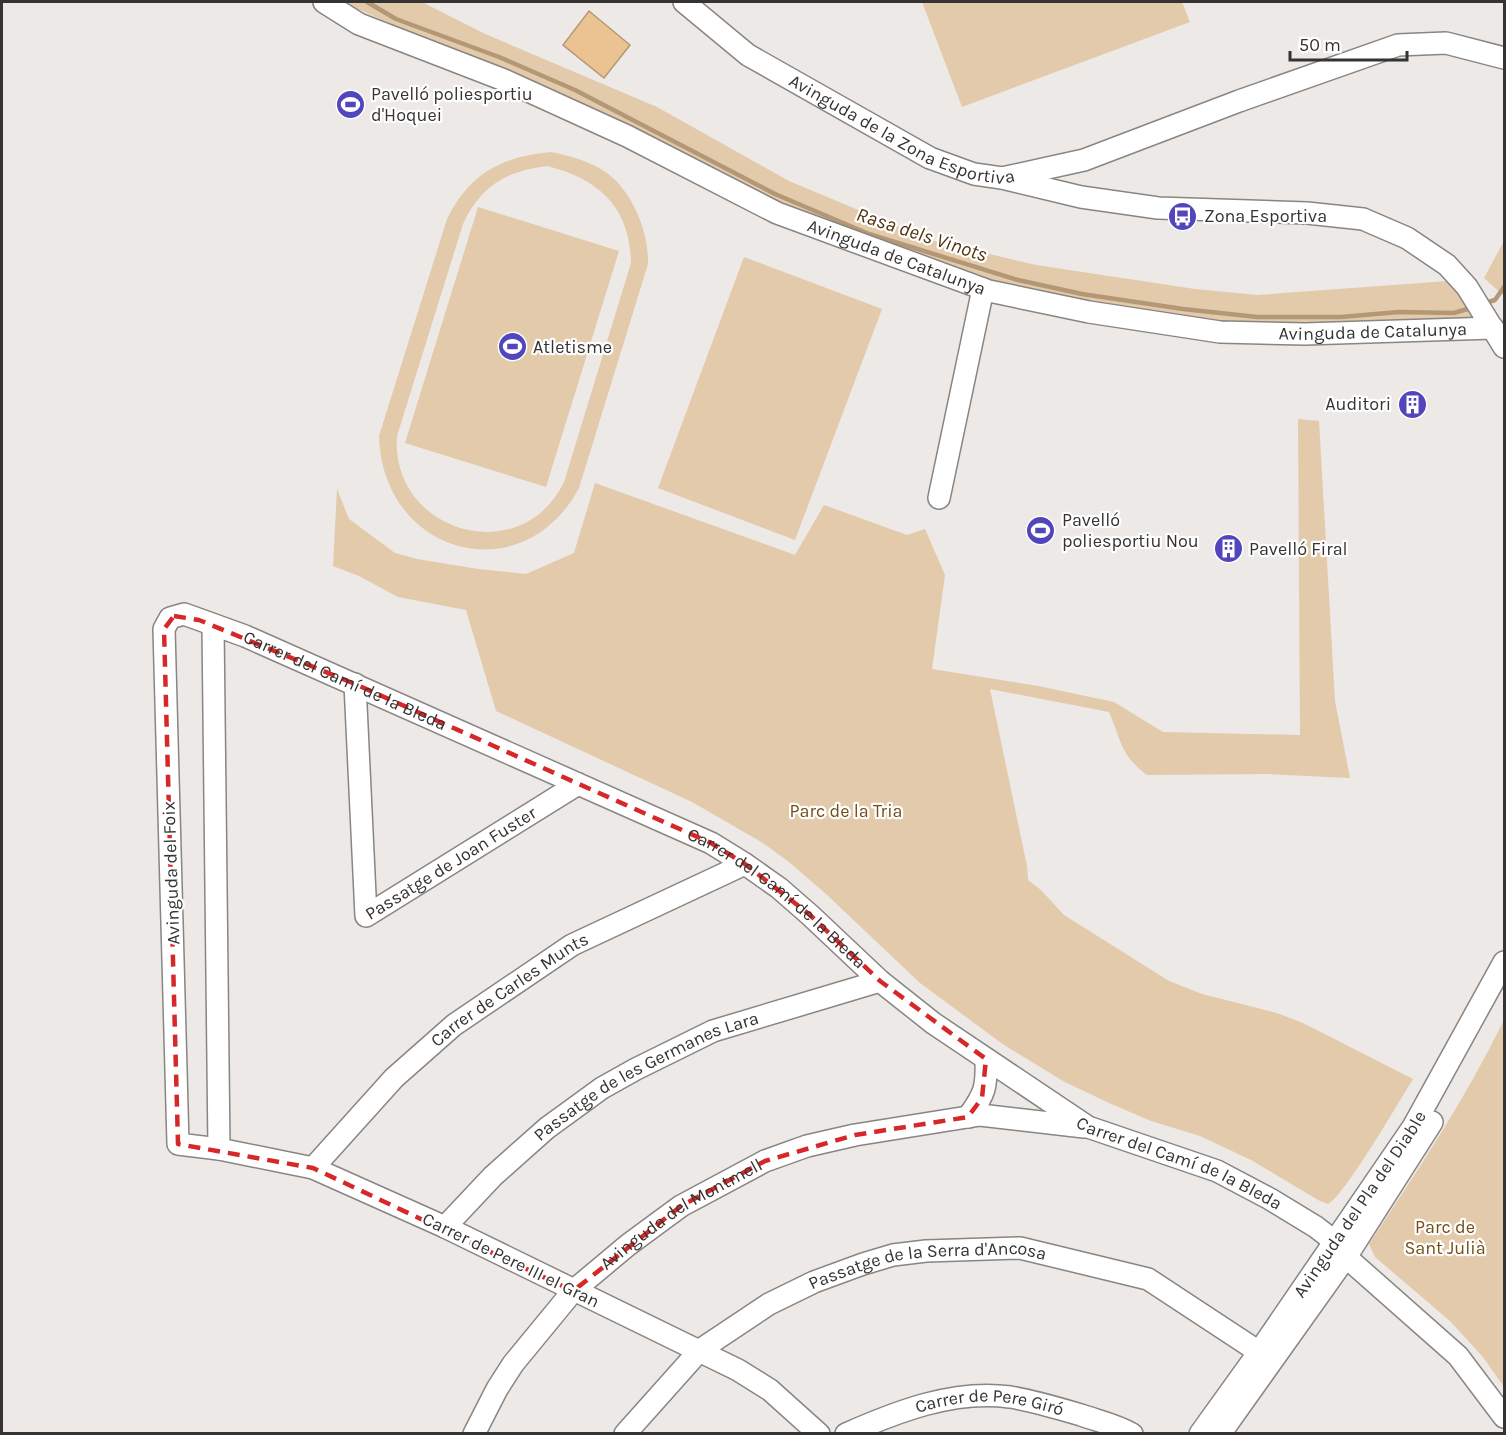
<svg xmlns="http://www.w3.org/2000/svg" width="1506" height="1435" font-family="Karla,sans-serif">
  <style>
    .green { fill: #e3caab; fill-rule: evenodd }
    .water { fill: #ebc393; stroke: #b49876; stroke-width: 1.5 }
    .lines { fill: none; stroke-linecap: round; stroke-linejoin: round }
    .stream { stroke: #b49876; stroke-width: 4.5 }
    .minor-casing { stroke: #888582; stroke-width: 24 }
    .minor { stroke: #fff; stroke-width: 21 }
    .marked { fill: none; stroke: #d62828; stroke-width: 4.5; stroke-dasharray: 12 8; stroke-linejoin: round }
    .labels { text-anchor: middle; stroke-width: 4.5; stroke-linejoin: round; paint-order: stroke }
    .poi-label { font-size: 18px; fill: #353433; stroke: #fff; text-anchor: start }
    .street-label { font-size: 18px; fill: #353433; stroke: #fff }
    .park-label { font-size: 18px; fill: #744e16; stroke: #fff }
    .water-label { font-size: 20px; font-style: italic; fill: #4f340e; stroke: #fff }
  </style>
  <rect width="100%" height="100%" fill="#ece9e6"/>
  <g class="green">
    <polygon points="342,2 422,2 483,33 657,107 789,181 930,240 1036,265 1195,289 1257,295 1448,281 1466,301 1472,318 1452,320 1253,325 1092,305 964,274 827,226 503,73"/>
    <polygon points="922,2 1182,2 1190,22 962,107"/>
    <path d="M 551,152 C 570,156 590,161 607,173 C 633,192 649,233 648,264 L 579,488 C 522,594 382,554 379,436 L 447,219 C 470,173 501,157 551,152 ZM 547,166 C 599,179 630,207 631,263 L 564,482 C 521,571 390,532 397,436 L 463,224 C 481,186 506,171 547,166 Z"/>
    <polygon points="478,207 619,251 546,487 405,443"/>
    <polygon points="1504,241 1504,296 1484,278"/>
    <polygon points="744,257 882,309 795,540 658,488"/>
    <path d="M 1298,419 L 1319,421 L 1335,701 L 1350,778 L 1267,774 L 1147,775 C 1120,755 1121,739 1109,712 L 990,689 L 1027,866 L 1028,880 L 1041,890 L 1064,915 L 1169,981 L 1202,994 L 1277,1013 L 1303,1023 L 1413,1079 C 1400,1100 1343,1198 1328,1204 L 1318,1200 L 1251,1160 L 1200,1136 L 1151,1121 L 1109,1103 L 1063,1081 L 1004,1045 L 920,983 L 826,894 L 789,862 L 763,843 L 692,802 L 496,711 L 466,610 L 398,597 L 359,576 L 333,566 L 337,489 L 349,519 L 395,553 L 417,559 L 478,569 L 526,574 L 574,553 L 595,483 L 795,555 L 824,505 L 907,535 L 925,529 L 945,575 L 932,669 L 1038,686 L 1114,702 L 1163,732 L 1300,735 Z"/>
    <path d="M 1504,1020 L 1504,1387 L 1483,1357 L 1450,1321 L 1375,1257 L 1369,1244 C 1417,1172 1466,1098 1504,1020 Z"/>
  </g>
  <polygon class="water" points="589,11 630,45 604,78 563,45"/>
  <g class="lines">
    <g class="stream">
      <polyline points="367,2 396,19 499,57 575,90 775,194 869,234 1018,280 1082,294 1183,309 1257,317 1341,317 1399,312 1454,313 1474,307"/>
      <polyline points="1485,303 1495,300 1504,287"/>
    </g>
    <defs>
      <g id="minor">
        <path id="s1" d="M 324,2 L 359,24 L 504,80 L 627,136 L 777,213 L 989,291 L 1089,312 L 1220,332 L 1305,334 L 1493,328"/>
        <path id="s2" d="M 684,2 L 748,55 L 930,158 L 974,174 L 1002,178 L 1084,160 L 1239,101 L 1398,45 L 1446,43 L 1504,58"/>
        <polyline points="1006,179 1081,197 1158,208 1307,213 1363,219 1407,238 1447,265 1467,287 1504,347"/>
        <polyline points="939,498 983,289"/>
        <polyline points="213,626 219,1149"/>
        <path id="s3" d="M 355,684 L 366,916 L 578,784"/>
        <path d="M 968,1117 C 985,1094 987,1087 986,1059"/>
        <path id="s4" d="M 313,1168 L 394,1078 L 454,1025 L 572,945 L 745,864"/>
        <path id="s5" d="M 445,1227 L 493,1176 L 547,1128 L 602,1088 L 636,1069 L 713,1031 L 880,981"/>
        <polyline points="1346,1257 1458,1356 1504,1417"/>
        <path id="s6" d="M 474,1434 L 497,1389 L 513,1364 L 573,1291 L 628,1245 L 681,1206 L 765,1161 L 807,1146 L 855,1135 L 980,1115 L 1084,1127"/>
        <path id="s7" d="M 625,1434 L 700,1350 L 769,1304 L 814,1282 L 863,1264 L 893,1255 L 926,1251 L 1020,1248 L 1148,1279 L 1259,1352"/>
        <path id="s8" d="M 819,1434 L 770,1390 L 738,1370 L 445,1227 L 313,1168 L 219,1149 L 178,1144 L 164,629 L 170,618 L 184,614 L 245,636 L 711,843 L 745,864 L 779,888 L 810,915 L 880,981 L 933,1023 L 1088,1127 L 1217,1171 L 1270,1199 L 1316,1227 L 1334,1241"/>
        <path id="s9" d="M 846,1434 C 896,1412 954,1389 1010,1397 C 1034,1401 1057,1408 1081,1415 C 1098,1421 1117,1425 1132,1434"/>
        <path id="s10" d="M 1200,1434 L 1259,1352 L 1413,1127 L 1504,962"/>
        <polyline points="1220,1434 1346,1257 1432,1122"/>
      </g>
    </defs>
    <use href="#minor" class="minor-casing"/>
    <use href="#minor" class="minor"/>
  </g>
  <path class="marked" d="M 174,616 L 199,620 L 355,684 L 711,843 L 745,864 L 810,915 L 880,981 L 986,1059 L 982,1098 L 968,1117 L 855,1135 L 765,1161 L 681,1206 L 573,1291 L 313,1168 L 178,1144 L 164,629 Z"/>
  <defs>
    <symbol id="stadium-disc" viewBox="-11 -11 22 22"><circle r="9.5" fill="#5246bd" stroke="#fff"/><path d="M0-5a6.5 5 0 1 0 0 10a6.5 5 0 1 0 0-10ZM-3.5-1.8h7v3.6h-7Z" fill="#fff"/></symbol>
    <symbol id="bus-disc" viewBox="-11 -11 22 22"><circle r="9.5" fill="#5246bd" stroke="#fff"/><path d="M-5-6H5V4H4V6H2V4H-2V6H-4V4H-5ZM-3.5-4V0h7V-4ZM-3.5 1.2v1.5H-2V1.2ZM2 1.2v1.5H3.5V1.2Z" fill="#fff"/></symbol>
    <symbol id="building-disc" viewBox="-11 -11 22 22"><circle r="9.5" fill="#5246bd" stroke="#fff"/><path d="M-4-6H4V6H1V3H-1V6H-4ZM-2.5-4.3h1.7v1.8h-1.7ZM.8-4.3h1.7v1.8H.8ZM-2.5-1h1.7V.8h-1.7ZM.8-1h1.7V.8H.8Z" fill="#fff"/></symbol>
  </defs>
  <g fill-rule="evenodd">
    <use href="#stadium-disc" x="334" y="88" width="33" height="33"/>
    <use href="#bus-disc" x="1166" y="200" width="33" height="33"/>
    <use href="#stadium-disc" x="496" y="330" width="33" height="33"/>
    <use href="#building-disc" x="1396" y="388" width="33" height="33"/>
    <use href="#stadium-disc" x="1024" y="514" width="33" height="33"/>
    <use href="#building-disc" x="1212" y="532" width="33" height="33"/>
  </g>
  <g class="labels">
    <g class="poi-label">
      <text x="371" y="100">Pavelló poliesportiu<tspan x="371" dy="21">d'Hoquei</tspan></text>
      <text x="1204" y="222">Zona Esportiva</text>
      <text x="533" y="353">Atletisme</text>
      <text x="1391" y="410" text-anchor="end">Auditori</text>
      <text x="1062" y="526">Pavelló<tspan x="1062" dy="21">poliesportiu Nou</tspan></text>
      <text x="1249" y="555">Pavelló Firal</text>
    </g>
    <g class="street-label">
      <text dy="6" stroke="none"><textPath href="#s2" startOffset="256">Avinguda de la Zona Esportiva</textPath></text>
      <text dy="6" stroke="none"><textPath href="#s1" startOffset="628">Avinguda de Catalunya</textPath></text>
      <text dy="6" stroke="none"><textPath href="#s1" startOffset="1114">Avinguda de Catalunya</textPath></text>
      <text dy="6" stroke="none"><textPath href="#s8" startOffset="1428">Carrer del Camí de la Bleda</textPath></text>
      <text dy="6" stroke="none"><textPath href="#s3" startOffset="332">Passatge de Joan Fuster</textPath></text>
      <text transform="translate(171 873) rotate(-92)" y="6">Avinguda del Foix</text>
      <text dy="6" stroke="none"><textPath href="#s8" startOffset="1914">Carrer del Camí de la Bleda</textPath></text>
      <text dy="6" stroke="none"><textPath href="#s4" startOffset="267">Carrer de Carles Munts</textPath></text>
      <text dy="6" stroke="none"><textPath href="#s5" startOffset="255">Passatge de les Germanes Lara</textPath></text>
      <text dy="6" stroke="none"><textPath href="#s8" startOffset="2400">Carrer del Camí de la Bleda</textPath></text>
      <text dy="6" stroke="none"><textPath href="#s10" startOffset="280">Avinguda del Pla del Diable</textPath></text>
      <text dy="6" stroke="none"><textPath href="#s6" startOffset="308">Avinguda del Montmell</textPath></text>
      <text transform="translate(511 1260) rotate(26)" y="6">Carrer de Pere III el Gran</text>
      <text dy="6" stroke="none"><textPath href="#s7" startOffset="362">Passatge de la Serra d'Ancosa</textPath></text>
      <text dy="6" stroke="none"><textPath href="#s9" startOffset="150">Carrer de Pere Giró</textPath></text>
    </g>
    <g class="park-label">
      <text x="846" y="817">Parc de la Tria</text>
      <text x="1445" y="1233">Parc de<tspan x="1445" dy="21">Sant Julià</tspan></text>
    </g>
    <g class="water-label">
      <text transform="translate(922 234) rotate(18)" y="7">Rasa dels Vinots</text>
    </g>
  </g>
  <rect width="1506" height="1435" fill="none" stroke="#353433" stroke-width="6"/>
  <path d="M1290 51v9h117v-9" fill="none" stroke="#353433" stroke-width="3"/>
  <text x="1299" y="51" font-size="18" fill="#353433" stroke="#ffffff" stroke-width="4.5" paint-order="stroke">50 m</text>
</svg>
